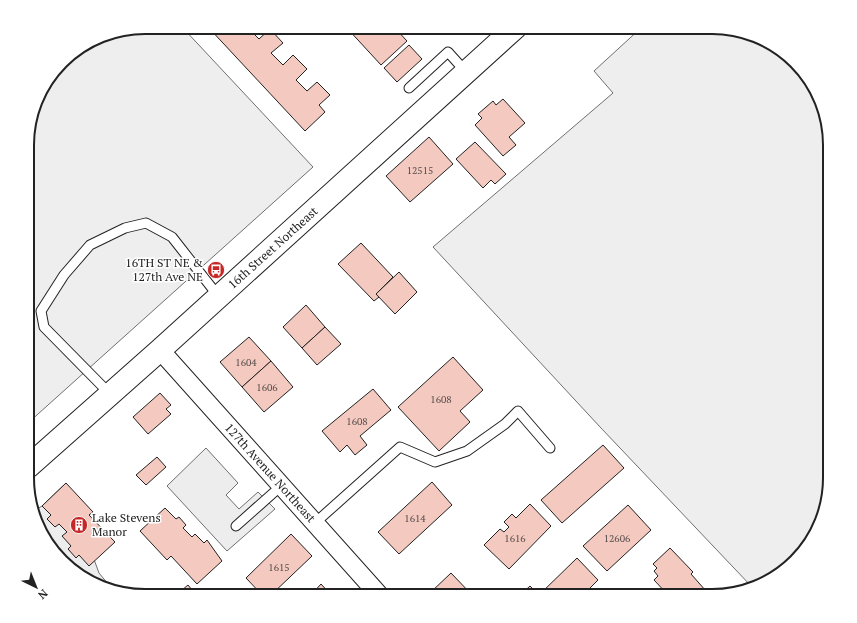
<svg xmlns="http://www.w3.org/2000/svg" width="857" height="623" font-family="'PT Serif',serif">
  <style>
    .green { fill: #eee; stroke: #6f6f6f }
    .parking { fill: #ededed; stroke: #6f6f6f }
    .building { fill: #f3c9c0; stroke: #222 }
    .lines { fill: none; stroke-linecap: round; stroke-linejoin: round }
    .lane-casing { stroke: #222; stroke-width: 11 }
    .street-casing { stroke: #222; stroke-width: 20 }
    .secondary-casing { stroke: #222; stroke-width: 24 }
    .lane { stroke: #fff; stroke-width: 9 }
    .street { stroke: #fff; stroke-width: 18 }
    .secondary { stroke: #fff; stroke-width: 22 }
    .labels { text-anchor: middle; stroke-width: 3; stroke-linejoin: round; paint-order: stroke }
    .number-label { font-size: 10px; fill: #564c4a }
    .street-label { font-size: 12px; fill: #222; stroke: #fff }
    .poi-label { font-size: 12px; fill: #222; stroke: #fff; text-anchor: end }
    .rim { fill: none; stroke: #222; stroke-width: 2 }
  </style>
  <rect width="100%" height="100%" fill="#fff"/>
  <g class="green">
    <polygon points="145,27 182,27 313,167 28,423 28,129 43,86 67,56 107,33"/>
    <polygon points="642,27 719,27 750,33 784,52 818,93 830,138 830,215 823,222 830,229 830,485 824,516 805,550 764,584 752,587 601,428 433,247 613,93 594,71"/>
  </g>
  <g class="parking">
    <polygon points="206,448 238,483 226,495 239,509 258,492 275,509 227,551 167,486"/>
    <polygon points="66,483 99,573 113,590 100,587 73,571 43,537 34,511 42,506"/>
  </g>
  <g class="building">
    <polygon points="208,27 247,27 259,39 270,29 283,43 271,53 283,65 293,55 307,69 296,80 307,91 317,82 330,95 319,105 325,112 305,131"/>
    <polygon points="346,27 394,27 407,41 381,65"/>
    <polygon points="409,45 422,59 397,82 384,68"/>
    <polygon points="503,99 525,123 509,137 516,145 503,156 475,125 482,118 478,114 493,101 496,105"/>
    <polygon points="429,137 453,164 410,202 386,176"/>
    <polygon points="475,142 506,174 495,184 491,180 483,188 456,159"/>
    <polygon points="361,243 393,277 376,294 379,297 374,301 338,264"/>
    <polygon points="399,272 417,292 395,314 376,294"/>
    <polygon points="306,305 325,327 302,348 283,327"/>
    <polygon points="325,327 341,344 317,365 302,348"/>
    <polygon points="249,337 271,361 242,387 220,362"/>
    <polygon points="453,357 483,390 460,411 470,422 439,451 398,407"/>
    <polygon points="271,361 293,387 264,412 242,387"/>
    <polygon points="373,389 391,410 360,436 367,445 355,455 347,445 340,452 322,431"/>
    <polygon points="160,393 171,405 166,409 171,414 148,434 133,417"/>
    <polygon points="603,445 624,468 562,523 541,500"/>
    <polygon points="157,457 166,467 146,485 136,475"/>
    <polygon points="432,482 452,505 399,554 378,532"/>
    <polygon points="66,483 93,512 89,515 115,542 89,566 79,555 76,558 68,549 71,546 62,536 67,532 59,524 55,527 47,519 51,515 42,506"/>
    <polygon points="530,504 551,526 509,569 484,545 500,529 504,532 509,527 504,522 512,514 516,518"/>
    <polygon points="628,505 651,530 607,571 583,546"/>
    <polygon points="165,508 176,519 179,517 186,525 183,528 192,537 195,534 204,543 207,540 222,561 197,584 171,556 167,560 140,531"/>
    <polygon points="291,534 312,556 270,596 263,596 246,578"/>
    <polygon points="670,548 693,572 691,574 706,591 709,589 714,596 669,596 654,580 658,576 654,571 657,568 653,564"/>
    <polygon points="577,558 598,580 589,589 592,591 587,596 540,596 539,595"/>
    <polygon points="451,573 473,596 435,596 431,592"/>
    <polygon points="321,584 332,596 310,596"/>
    <polygon points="188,585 197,596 175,596"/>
    <polygon points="530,586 540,596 519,596"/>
  </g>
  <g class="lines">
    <defs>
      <g id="lane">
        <polyline points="409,88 448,52 466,72"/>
        <polyline points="110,394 44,327 41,311 64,275 90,245 125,228 146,223 172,237 219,297"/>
        <polyline points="315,523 400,447 435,462 467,451 505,424 518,411 550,448"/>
        <polyline points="236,526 281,486"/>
      </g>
      <polyline id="street" points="160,350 380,596"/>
      <polyline id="secondary" points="28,467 160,350 516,27"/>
    </defs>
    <use href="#lane" class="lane-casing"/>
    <use href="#street" class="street-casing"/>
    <use href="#secondary" class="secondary-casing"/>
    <use href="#lane" class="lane"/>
    <use href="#street" class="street"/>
    <use href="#secondary" class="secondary"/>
  </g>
  <defs>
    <symbol id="bus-disc" viewBox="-11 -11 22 22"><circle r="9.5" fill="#c62828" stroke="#fff"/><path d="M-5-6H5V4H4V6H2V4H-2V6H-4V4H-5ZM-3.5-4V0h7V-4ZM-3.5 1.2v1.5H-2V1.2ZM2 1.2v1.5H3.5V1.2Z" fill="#fff"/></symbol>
    <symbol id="building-disc" viewBox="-11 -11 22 22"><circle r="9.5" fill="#c62828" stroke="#fff"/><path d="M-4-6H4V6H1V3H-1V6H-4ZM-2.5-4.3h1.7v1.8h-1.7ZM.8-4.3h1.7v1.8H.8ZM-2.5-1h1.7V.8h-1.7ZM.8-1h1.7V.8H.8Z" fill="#fff"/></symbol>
  </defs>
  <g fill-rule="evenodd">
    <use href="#bus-disc" x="206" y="260" width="20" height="20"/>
    <use href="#building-disc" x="69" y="515" width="20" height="20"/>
  </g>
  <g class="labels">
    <g class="number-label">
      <text x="420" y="174">12515</text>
      <text x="246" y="366">1604</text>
      <text x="267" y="391">1606</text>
      <text x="441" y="403">1608</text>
      <text x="357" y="425">1608</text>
      <text x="415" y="522">1614</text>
      <text x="515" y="542">1616</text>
      <text x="617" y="542">12606</text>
      <text x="279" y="571">1615</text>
    </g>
    <g class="street-label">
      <text transform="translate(273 248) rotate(-42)" y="4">16th Street Northeast</text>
      <text transform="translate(270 473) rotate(48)" y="4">127th Avenue Northeast</text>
    </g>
    <g class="poi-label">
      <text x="203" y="267">16TH ST NE &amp;<tspan x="203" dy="14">127th Ave NE</tspan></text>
      <text x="92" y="522" text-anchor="start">Lake Stevens<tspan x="92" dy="14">Manor</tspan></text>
    </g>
  </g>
  <path d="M0 0H857V623H0ZM145 34H712A111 111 0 0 1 823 145V478A111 111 0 0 1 712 589H145A111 111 0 0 1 34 478V145A111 111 0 0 1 145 34Z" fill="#fff" fill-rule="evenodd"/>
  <path class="rim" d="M145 34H712A111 111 0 0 1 823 145V478A111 111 0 0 1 712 589H145A111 111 0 0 1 34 478V145A111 111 0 0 1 145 34Z"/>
  <g transform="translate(36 587) rotate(137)" stroke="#ffffff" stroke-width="3" paint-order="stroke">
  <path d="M0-3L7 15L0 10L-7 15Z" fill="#222222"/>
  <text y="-6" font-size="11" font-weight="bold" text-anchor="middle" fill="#222222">N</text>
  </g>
</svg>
